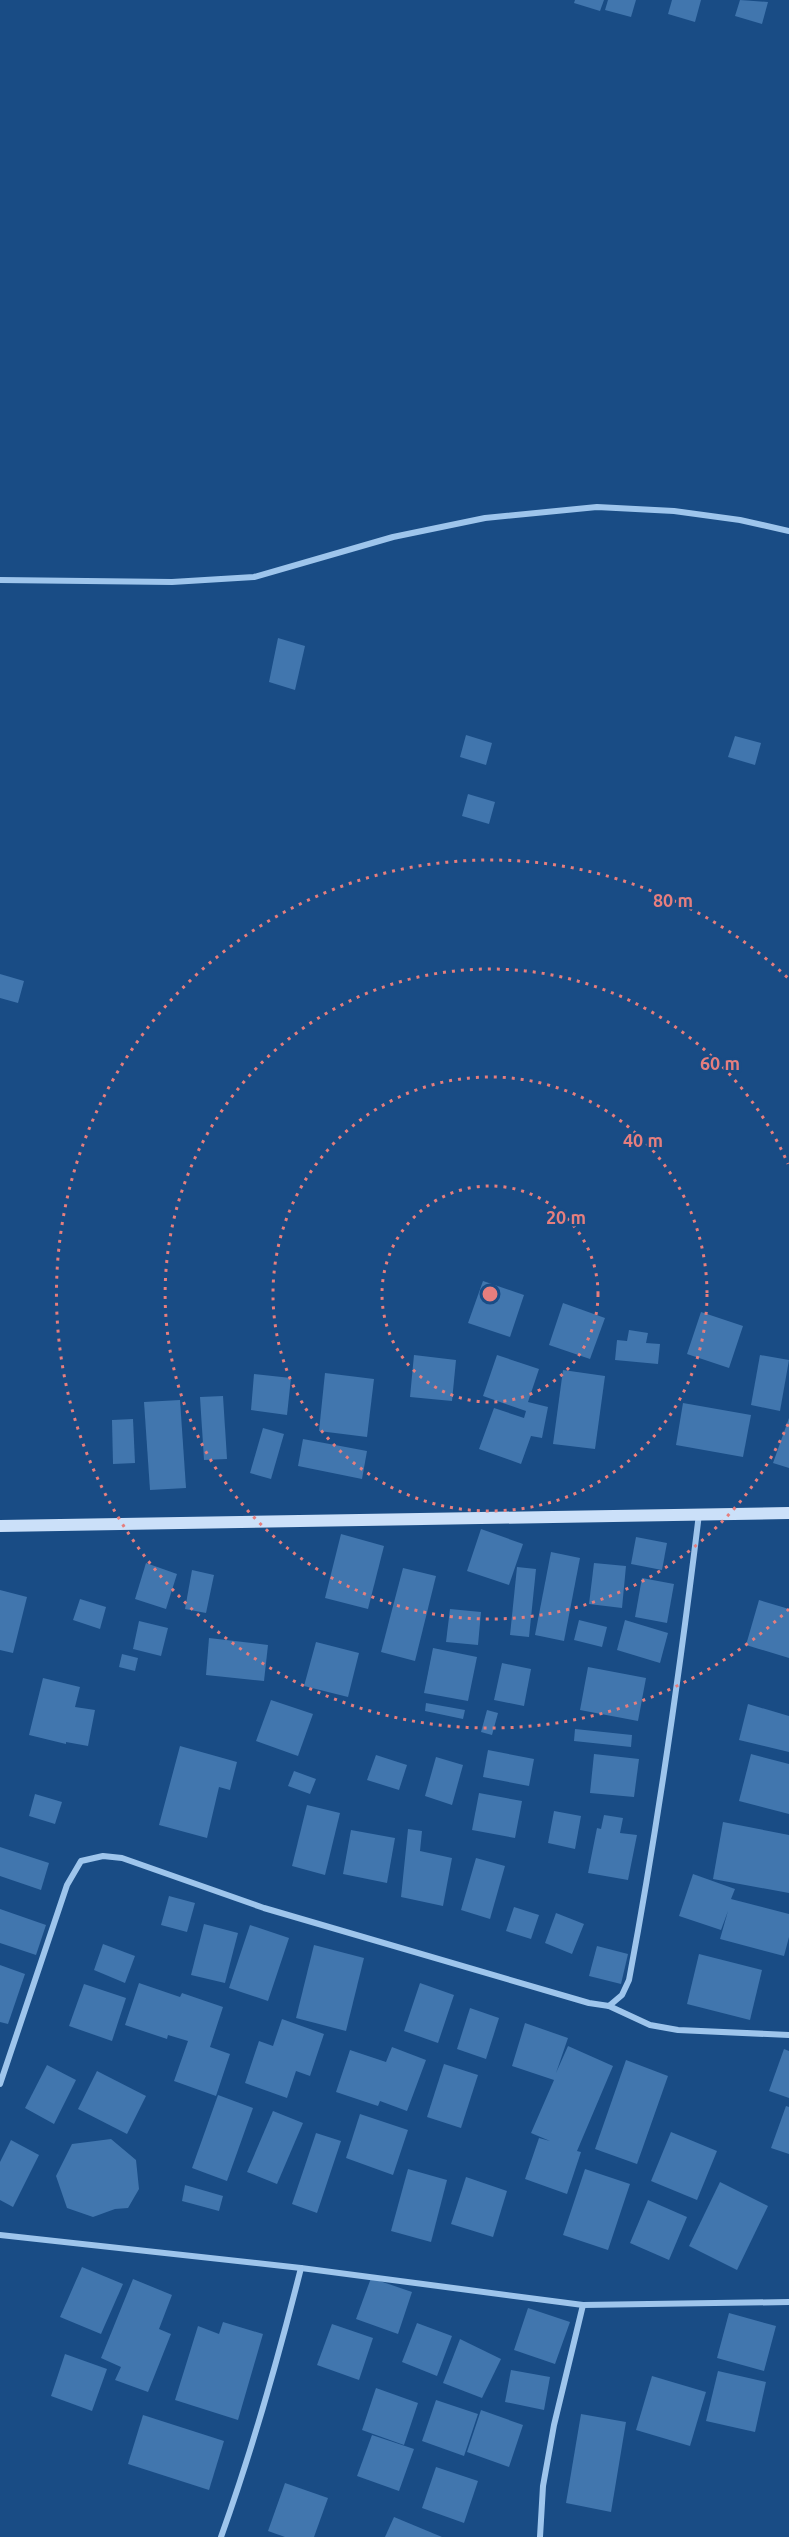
<svg xmlns="http://www.w3.org/2000/svg" width="789" height="2537" font-family="Ubuntu,sans-serif">
  <style>
    .building { fill: #4176ae }
    .lines { fill: none; stroke-linecap: round; stroke-linejoin: round }
    .street { stroke: #9ec5ec; stroke-width: 6 }
    .secondary { stroke: #cbe0f9; stroke-width: 12 }
    .ring { fill: none; stroke: #e67e7e; stroke-width: 3; stroke-dasharray: 3 6 }
    .centre { fill: #e67e7e; stroke: #194c85; stroke-width: 3 }
    .ring-label { font-size: 18px; text-anchor: middle; font-weight: bold; fill: #e67e7e; stroke: #194c85; stroke-width: 5; stroke-linejoin: round; paint-order: stroke }
  </style>
  <rect width="100%" height="100%" fill="#194c85"/>
  <g class="building">
    <polygon points="575,0 604,0 600,11 574,3"/>
    <polygon points="608,0 636,0 631,17 605,10"/>
    <polygon points="672,0 701,0 695,22 668,14"/>
    <polygon points="740,0 768,2 762,24 735,16"/>
    <polygon points="278,638 305,646 295,690 269,682"/>
    <polygon points="466,735 492,743 486,765 460,757"/>
    <polygon points="735,736 761,743 755,765 728,757"/>
    <polygon points="468,794 495,802 489,824 462,816"/>
    <polygon points="0,974 24,981 18,1003 0,998"/>
    <polygon points="483,1281 524,1295 510,1337 468,1323"/>
    <polygon points="563,1303 605,1318 590,1359 549,1345"/>
    <polygon points="701,1312 743,1326 729,1368 687,1354"/>
    <polygon points="629,1330 648,1333 646,1343 660,1344 658,1364 615,1360 617,1340 627,1341"/>
    <polygon points="414,1355 456,1360 452,1401 410,1397"/>
    <polygon points="497,1355 539,1369 528,1402 548,1407 542,1438 531,1436 521,1464 479,1449 494,1408 524,1418 526,1411 483,1396"/>
    <polygon points="760,1355 789,1360 780,1411 751,1405"/>
    <polygon points="563,1370 605,1376 595,1449 553,1444"/>
    <polygon points="325,1373 374,1379 367,1437 319,1431"/>
    <polygon points="254,1374 291,1378 287,1415 251,1410"/>
    <polygon points="223,1396 227,1459 204,1460 200,1397"/>
    <polygon points="180,1400 186,1488 150,1490 144,1402"/>
    <polygon points="683,1403 751,1415 743,1457 676,1445"/>
    <polygon points="789,1418 789,1468 773,1463"/>
    <polygon points="133,1419 135,1463 113,1464 112,1420"/>
    <polygon points="263,1428 284,1434 271,1479 250,1473"/>
    <polygon points="303,1439 367,1451 362,1479 298,1466"/>
    <polygon points="481,1529 523,1544 509,1585 467,1571"/>
    <polygon points="341,1534 384,1546 368,1609 325,1598"/>
    <polygon points="636,1537 667,1543 662,1570 631,1564"/>
    <polygon points="551,1552 580,1558 564,1641 535,1635"/>
    <polygon points="146,1563 177,1574 166,1609 135,1599"/>
    <polygon points="594,1563 626,1566 622,1608 589,1604"/>
    <polygon points="517,1567 536,1569 529,1637 510,1635"/>
    <polygon points="403,1568 436,1576 415,1661 381,1652"/>
    <polygon points="192,1570 214,1575 206,1613 185,1609"/>
    <polygon points="642,1578 674,1584 667,1623 635,1617"/>
    <polygon points="0,1590 27,1597 13,1653 0,1650"/>
    <polygon points="80,1599 106,1607 100,1629 73,1620"/>
    <polygon points="759,1600 789,1609 789,1658 746,1645"/>
    <polygon points="450,1609 481,1612 478,1645 446,1642"/>
    <polygon points="579,1620 607,1627 602,1647 574,1640"/>
    <polygon points="625,1620 668,1633 660,1663 617,1650"/>
    <polygon points="139,1621 168,1628 161,1656 133,1649"/>
    <polygon points="209,1638 268,1645 264,1681 206,1675"/>
    <polygon points="316,1642 359,1653 348,1697 304,1686"/>
    <polygon points="433,1648 477,1657 468,1701 424,1693"/>
    <polygon points="122,1654 138,1658 135,1671 119,1667"/>
    <polygon points="502,1663 531,1669 524,1706 494,1700"/>
    <polygon points="588,1667 646,1678 638,1721 580,1710"/>
    <polygon points="43,1678 80,1687 75,1707 95,1710 88,1746 66,1742 66,1744 29,1735"/>
    <polygon points="271,1700 313,1714 298,1756 256,1741"/>
    <polygon points="426,1703 465,1710 463,1719 425,1711"/>
    <polygon points="748,1704 789,1716 789,1752 739,1740"/>
    <polygon points="487,1710 498,1713 492,1735 481,1732"/>
    <polygon points="575,1729 632,1735 631,1747 574,1741"/>
    <polygon points="180,1746 237,1762 230,1790 219,1787 207,1838 159,1825"/>
    <polygon points="488,1750 534,1759 529,1786 483,1777"/>
    <polygon points="594,1754 639,1759 634,1797 590,1793"/>
    <polygon points="751,1754 789,1764 789,1814 739,1801"/>
    <polygon points="376,1755 407,1765 399,1790 367,1780"/>
    <polygon points="436,1757 463,1765 452,1805 425,1796"/>
    <polygon points="294,1771 316,1779 310,1794 288,1786"/>
    <polygon points="479,1793 522,1801 515,1838 472,1830"/>
    <polygon points="35,1794 62,1802 55,1824 29,1816"/>
    <polygon points="307,1805 340,1813 325,1875 292,1866"/>
    <polygon points="554,1811 581,1816 575,1849 548,1843"/>
    <polygon points="604,1815 623,1818 620,1833 637,1835 628,1880 588,1873 597,1828 601,1829"/>
    <polygon points="723,1822 789,1835 789,1893 713,1879"/>
    <polygon points="408,1829 422,1831 420,1851 452,1858 443,1906 401,1897"/>
    <polygon points="351,1830 395,1838 387,1883 343,1874"/>
    <polygon points="0,1847 49,1863 41,1890 0,1876"/>
    <polygon points="476,1858 505,1866 490,1919 461,1910"/>
    <polygon points="693,1874 735,1889 731,1899 789,1914 789,1937 784,1956 720,1939 728,1911 721,1930 679,1916"/>
    <polygon points="169,1896 195,1903 187,1932 161,1925"/>
    <polygon points="514,1907 539,1915 531,1939 506,1931"/>
    <polygon points="0,1909 46,1925 36,1955 0,1943"/>
    <polygon points="556,1913 584,1924 572,1954 545,1943"/>
    <polygon points="204,1924 238,1933 225,1983 191,1975"/>
    <polygon points="250,1925 289,1938 268,2001 229,1988"/>
    <polygon points="103,1944 135,1956 125,1983 94,1970"/>
    <polygon points="314,1945 364,1958 346,2031 296,2018"/>
    <polygon points="597,1946 628,1954 621,1984 589,1976"/>
    <polygon points="699,1954 762,1970 750,2020 687,2004"/>
    <polygon points="0,1965 25,1974 8,2024 0,2022"/>
    <polygon points="139,1983 180,1997 182,1993 223,2007 210,2047 230,2054 216,2096 174,2081 188,2041 168,2035 167,2039 125,2025"/>
    <polygon points="420,1983 454,1995 438,2043 404,2031"/>
    <polygon points="84,1984 126,1998 112,2041 69,2026"/>
    <polygon points="470,2008 499,2018 486,2059 457,2049"/>
    <polygon points="282,2019 324,2034 310,2076 296,2071 287,2098 245,2083 259,2041 273,2046"/>
    <polygon points="525,2023 568,2038 556,2073 568,2046 613,2066 577,2151 581,2152 567,2194 525,2179 539,2138 550,2141 531,2133 554,2080 512,2066"/>
    <polygon points="392,2047 426,2060 407,2111 380,2101 378,2106 336,2092 350,2050 386,2062"/>
    <polygon points="784,2049 789,2051 789,2098 769,2091"/>
    <polygon points="626,2060 668,2076 637,2164 595,2149"/>
    <polygon points="444,2064 478,2075 461,2128 427,2117"/>
    <polygon points="47,2065 76,2080 54,2124 25,2108"/>
    <polygon points="97,2071 146,2096 127,2134 78,2109"/>
    <polygon points="218,2095 253,2108 227,2181 192,2168"/>
    <polygon points="786,2106 789,2107 789,2154 771,2148"/>
    <polygon points="273,2111 303,2123 277,2184 247,2172"/>
    <polygon points="360,2114 408,2130 393,2175 346,2158"/>
    <polygon points="671,2132 717,2151 697,2200 651,2181"/>
    <polygon points="316,2133 341,2141 317,2213 292,2204"/>
    <polygon points="111,2139 136,2160 139,2189 128,2208 115,2209 93,2217 67,2208 56,2176 72,2144"/>
    <polygon points="11,2140 39,2155 13,2207 0,2200 0,2162"/>
    <polygon points="408,2169 447,2180 431,2242 391,2231"/>
    <polygon points="585,2169 630,2184 608,2250 563,2235"/>
    <polygon points="466,2177 507,2191 493,2237 451,2224"/>
    <polygon points="720,2182 768,2206 737,2270 689,2246"/>
    <polygon points="185,2185 223,2196 219,2211 182,2201"/>
    <polygon points="648,2200 687,2217 669,2260 630,2243"/>
    <polygon points="82,2267 123,2284 101,2334 60,2317"/>
    <polygon points="371,2278 412,2292 398,2334 356,2319"/>
    <polygon points="133,2279 172,2295 159,2329 171,2334 148,2392 115,2380 121,2367 101,2358"/>
    <polygon points="528,2308 570,2322 555,2364 514,2350"/>
    <polygon points="729,2313 776,2326 764,2371 717,2358"/>
    <polygon points="223,2322 263,2334 238,2420 175,2400 198,2326 219,2334"/>
    <polygon points="417,2323 452,2336 437,2376 402,2362"/>
    <polygon points="332,2324 373,2338 359,2380 317,2365"/>
    <polygon points="460,2339 501,2359 482,2398 443,2383"/>
    <polygon points="65,2354 107,2369 92,2411 51,2396"/>
    <polygon points="511,2370 550,2377 544,2410 505,2402"/>
    <polygon points="718,2371 766,2382 755,2432 706,2421"/>
    <polygon points="652,2376 706,2392 690,2446 636,2430"/>
    <polygon points="376,2388 418,2403 404,2445 362,2430"/>
    <polygon points="436,2400 478,2414 464,2456 422,2441"/>
    <polygon points="481,2410 523,2425 509,2467 467,2452"/>
    <polygon points="581,2414 626,2422 611,2512 566,2503"/>
    <polygon points="143,2415 224,2441 209,2490 128,2464"/>
    <polygon points="372,2435 414,2449 399,2491 357,2476"/>
    <polygon points="436,2467 478,2481 464,2523 422,2508"/>
    <polygon points="285,2483 328,2498 314,2537 285,2537 268,2531"/>
    <polygon points="394,2517 442,2537 385,2537"/>
  </g>
  <g class="lines">
    <g class="street">
      <polyline points="0,580 172,582 254,577 393,537 485,518 597,507 674,511 740,520 789,531"/>
      <polyline points="609,2006 650,2025 678,2030 789,2035"/>
      <path d="M 0,2084 L 67,1885 L 81,1861 L 103,1856 L 122,1858 L 264,1908 L 589,2003 L 609,2006 L 622,1995 L 629,1980 C 658,1826 680,1670 699,1514"/>
      <polyline points="0,2235 301,2268 583,2305 789,2302"/>
      <path d="M 221,2537 C 253,2448 278,2359 301,2268"/>
      <polyline points="540,2537 543,2486 554,2425 583,2305"/>
    </g>
    <polyline class="secondary" points="0,1526 789,1513"/>
  </g>
  <g class="ring">
    <circle cx="490" cy="1294" r="108"/>
    <circle cx="490" cy="1294" r="217"/>
    <path d="M788 1424A325 325 0 1 1 788 1164"/>
    <path d="M789 1609A434 434 0 1 1 789 979"/>
  </g>
  <circle cx="490" cy="1294" r="9" class="centre"/>
  <g class="ring-label">
    <text x="673" y="907">80 m</text>
    <text x="720" y="1070">60 m</text>
    <text x="643" y="1147">40 m</text>
    <text x="566" y="1224">20 m</text>
  </g>
</svg>
